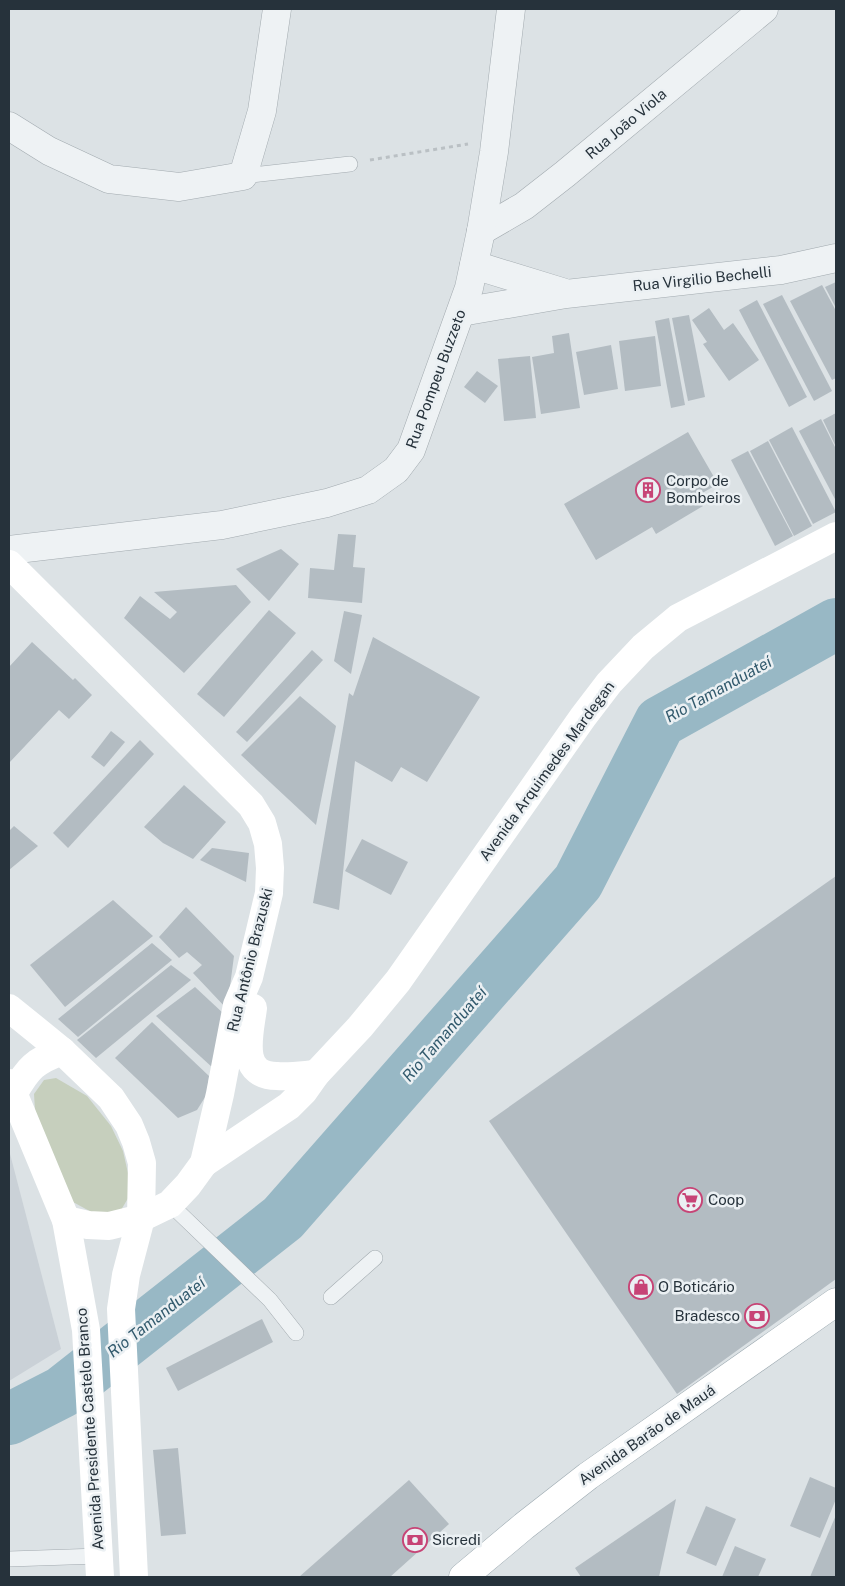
<svg xmlns="http://www.w3.org/2000/svg" width="845" height="1586" font-family="'Public Sans',sans-serif">
  <style>
    .built { fill: #cad1d7 }
    .green { fill: #c6cfbd }
    .lines { fill: none; stroke-linecap: round; stroke-linejoin: round }
    .river { stroke: #98b8c5; stroke-width: 52 }
    .building { fill: #b3bcc2 }
    .lane-casing { stroke: #a2aaaf; stroke-width: 16 }
    .street-casing { stroke: #a2aaaf; stroke-width: 29 }
    .primary-casing { stroke: #9ca9b0; stroke-width: 29 }
    .path { stroke: #bac0c4; stroke-width: 3; stroke-dasharray: 4 4; stroke-linecap: butt }
    .lane { stroke: #eef2f4; stroke-width: 15 }
    .street { stroke: #eef2f4; stroke-width: 28 }
    .secondary { stroke: #fff; stroke-width: 28 }
    .primary { stroke: #fff; stroke-width: 28 }
    .labels { text-anchor: middle; stroke-width: 5; stroke-linejoin: round; paint-order: stroke }
    .street-label { font-size: 15px; fill: #26323b; stroke: #ebf0f3 }
    .poi-label { font-size: 15px; fill: #26323b; stroke: #ebf0f3; text-anchor: start }
    .water-label { font-size: 16px; font-style: italic; fill: #325a6d; stroke: #ebf0f3 }
  </style>
  <rect width="100%" height="100%" fill="#dce2e5"/>
  <polygon class="built" points="9,1150 61,1349 9,1381"/>
  <polygon class="green" points="56,1078 87,1096 111,1126 123,1151 130,1182 130,1195 121,1210 106,1216 95,1214 73,1202 36,1125 34,1094 44,1080"/>
  <g class="lines">
    <polyline class="river" points="9,1419 62,1392 283,1218 578,882 660,722 836,624"/>
  </g>
  <g class="building">
    <polygon points="836,282 836,308 825,287"/>
    <polygon points="822,285 836,311 836,378 832,380 790,301"/>
    <polygon points="782,295 832,391 814,401 763,304"/>
    <polygon points="757,300 807,397 789,407 739,310"/>
    <polygon points="709,308 724,330 733,323 759,360 729,381 703,344 707,342 692,320"/>
    <polygon points="689,315 705,397 688,401 672,318"/>
    <polygon points="669,318 685,405 671,408 655,321"/>
    <polygon points="569,333 580,408 541,414 532,357 554,353 552,336"/>
    <polygon points="655,336 661,386 625,391 619,341"/>
    <polygon points="611,345 618,389 584,395 576,352"/>
    <polygon points="530,356 536,418 504,421 498,359"/>
    <polygon points="477,371 498,386 485,403 464,387"/>
    <polygon points="836,413 836,447 823,420"/>
    <polygon points="821,419 836,449 836,501 799,431"/>
    <polygon points="792,427 836,512 813,524 769,440"/>
    <polygon points="688,432 718,484 697,496 703,506 656,534 652,527 596,560 564,504"/>
    <polygon points="768,441 812,526 794,536 750,451"/>
    <polygon points="748,451 793,536 775,546 731,460"/>
    <polygon points="338,534 356,535 353,567 365,568 362,603 308,598 310,568 334,570"/>
    <polygon points="281,549 299,564 269,601 236,569"/>
    <polygon points="236,585 251,602 184,673 124,618 140,596 170,619 177,612 154,592"/>
    <polygon points="269,610 296,633 224,717 197,694"/>
    <polygon points="344,611 362,615 351,674 334,661"/>
    <polygon points="373,637 480,697 427,782 401,767 392,782 355,761 339,910 313,903 349,693 353,696"/>
    <polygon points="32,642 73,680 75,678 92,695 69,719 59,710 9,763 9,667"/>
    <polygon points="312,650 323,660 247,742 236,732"/>
    <polygon points="300,696 336,726 316,825 241,755"/>
    <polygon points="111,731 125,742 104,767 91,757"/>
    <polygon points="140,740 154,754 68,848 53,833"/>
    <polygon points="184,785 226,822 193,859 163,843 144,827"/>
    <polygon points="14,826 38,846 9,870 9,831"/>
    <polygon points="362,839 408,862 391,895 345,871"/>
    <polygon points="212,848 249,853 246,882 200,860"/>
    <polygon points="836,876 836,1279 677,1394 489,1121"/>
    <polygon points="113,900 153,936 65,1007 30,965"/>
    <polygon points="186,907 234,956 227,1009 193,973 202,965 187,952 179,958 159,937"/>
    <polygon points="152,943 172,960 78,1037 58,1019"/>
    <polygon points="171,965 191,980 96,1058 77,1040"/>
    <polygon points="195,987 224,1014 213,1068 156,1016"/>
    <polygon points="152,1022 209,1076 207,1094 197,1110 178,1118 115,1058"/>
    <polygon points="262,1319 273,1342 178,1391 166,1368"/>
    <polygon points="178,1448 186,1534 161,1536 153,1450"/>
    <polygon points="810,1477 836,1488 836,1499 820,1538 790,1526"/>
    <polygon points="409,1480 449,1524 390,1577 299,1577"/>
    <polygon points="676,1499 659,1577 581,1577 575,1568"/>
    <polygon points="706,1506 736,1519 716,1566 686,1553"/>
    <polygon points="836,1515 836,1577 810,1577"/>
    <polygon points="735,1546 766,1559 758,1577 722,1577"/>
  </g>
  <g class="lines">
    <defs>
      <g id="lane">
        <polyline points="243,176 350,164"/>
        <polyline points="170,1204 270,1300 296,1333"/>
        <polyline points="331,1297 375,1258"/>
        <polyline points="9,1559 99,1556"/>
      </g>
      <g id="street">
        <polyline points="9,126 49,151 109,179 179,187 243,176 262,111 277,9"/>
        <polyline points="481,231 524,206 565,174 764,9"/>
        <polyline points="474,265 562,292"/>
        <polyline points="461,312 566,294 781,270 836,258"/>
        <polyline points="9,550 222,525 327,503 368,490 396,470 411,450 469,288 481,231 494,152 511,9"/>
      </g>
      <polyline id="primary" points="463,1577 524,1526 588,1476 836,1302"/>
    </defs>
    <use href="#lane" class="lane-casing"/>
    <use href="#street" class="street-casing"/>
    <use href="#primary" class="primary-casing"/>
    <polyline class="path" points="370,160 468,144"/>
    <use href="#lane" class="lane"/>
    <use href="#street" class="street"/>
    <g class="secondary">
      <polyline points="9,564 251,805 262,823 268,844 270,868 269,893 249,977 237,1005 220,1094 204,1163 188,1185 170,1204 141,1218 109,1226 88,1225 66,1220"/>
      <polyline points="9,1008 62,1051 111,1098 129,1125 136,1142 142,1163 141,1218 126,1275 121,1309 134,1577"/>
      <path d="M 253,1008 C 250,1033 237,1076 277,1076 C 290,1077 303,1075 316,1074"/>
      <polyline points="9,1083 66,1220 86,1330 100,1577"/>
      <path d="M 14,1093 C 28,1068 35,1061 62,1051"/>
      <polyline points="204,1163 289,1106 304,1091 316,1074 360,1027 398,981 583,717 609,683 643,647 678,618 836,536"/>
    </g>
    <use href="#primary" class="primary"/>
  </g>
  <defs>
    <symbol id="building-ring" viewBox="-11 -11 22 22"><circle r="9.5" fill="#ebf0f3" stroke="#c74476" stroke-width="1.5"/><path d="M-4-6H4V6H1V3H-1V6H-4ZM-2.5-4.3h1.7v1.8h-1.7ZM.8-4.3h1.7v1.8H.8ZM-2.5-1h1.7V.8h-1.7ZM.8-1h1.7V.8H.8Z" fill="#c74476"/></symbol>
    <symbol id="supermarket-ring" viewBox="-11 -11 22 22"><circle r="9.5" fill="#ebf0f3" stroke="#c74476" stroke-width="1.5"/><path d="M-6-5.5h2.5l.6 2H6L4.5 2H-2.5L-4.4-4H-6ZM-1.5 3.2a1.3 1.3 0 1 0 .1 0ZM3 3.2a1.3 1.3 0 1 0 .1 0Z" fill="#c74476"/></symbol>
    <symbol id="shop-ring" viewBox="-11 -11 22 22"><circle r="9.5" fill="#ebf0f3" stroke="#c74476" stroke-width="1.5"/><path d="M-5-2.5h2.3a2.7 3.5 0 0 1 5.4 0H5L5.5 6h-11ZM-1.5-2.5h3a1.5 2.3 0 0 0-3 0Z" fill="#c74476"/></symbol>
    <symbol id="bank-ring" viewBox="-11 -11 22 22"><circle r="9.5" fill="#ebf0f3" stroke="#c74476" stroke-width="1.5"/><path d="M-6-4H6V4H-6ZM0-2.3a2.3 2.3 0 1 0 0 4.6a2.3 2.3 0 1 0 0-4.6Z" fill="#c74476"/></symbol>
  </defs>
  <g fill-rule="evenodd">
    <use href="#building-ring" x="634" y="476" width="28" height="28"/>
    <use href="#supermarket-ring" x="676" y="1186" width="28" height="28"/>
    <use href="#shop-ring" x="627" y="1273" width="28" height="28"/>
    <use href="#bank-ring" x="743" y="1302" width="28" height="28"/>
    <use href="#bank-ring" x="401" y="1526" width="28" height="28"/>
  </g>
  <g class="labels">
    <g class="street-label">
      <text transform="translate(626 124) rotate(-40)" y="5">Rua João Viola</text>
      <text transform="translate(702 279) rotate(-6)" y="5">Rua Virgilio Bechelli</text>
      <text transform="translate(436 379) rotate(-70)" y="5">Rua Pompeu Buzzeto</text>
      <text transform="translate(547 771) rotate(-54)" y="5">Avenida Arquimedes Mardegan</text>
      <text transform="translate(250 960) rotate(-76)" y="5">Rua Antônio Brazuski</text>
      <text transform="translate(90 1429) rotate(-94)" y="5">Avenida Presidente Castelo Branco</text>
      <text transform="translate(647 1435) rotate(-35)" y="5">Avenida Barão de Mauá</text>
    </g>
    <g class="poi-label">
      <text x="666" y="486">Corpo de<tspan x="666" dy="17">Bombeiros</tspan></text>
      <text x="708" y="1205">Coop</text>
      <text x="658" y="1292">O Boticário</text>
      <text x="740" y="1321" text-anchor="end">Bradesco</text>
      <text x="432" y="1545">Sicredi</text>
    </g>
    <g class="water-label">
      <text transform="translate(718 689) rotate(-29)" y="6">Rio Tamanduateí</text>
      <text transform="translate(444 1034) rotate(-49)" y="6">Rio Tamanduateí</text>
      <text transform="translate(156 1317) rotate(-38)" y="6">Rio Tamanduateí</text>
    </g>
  </g>
  <rect width="845" height="1586" fill="none" stroke="#26323b" stroke-width="20"/>
</svg>
